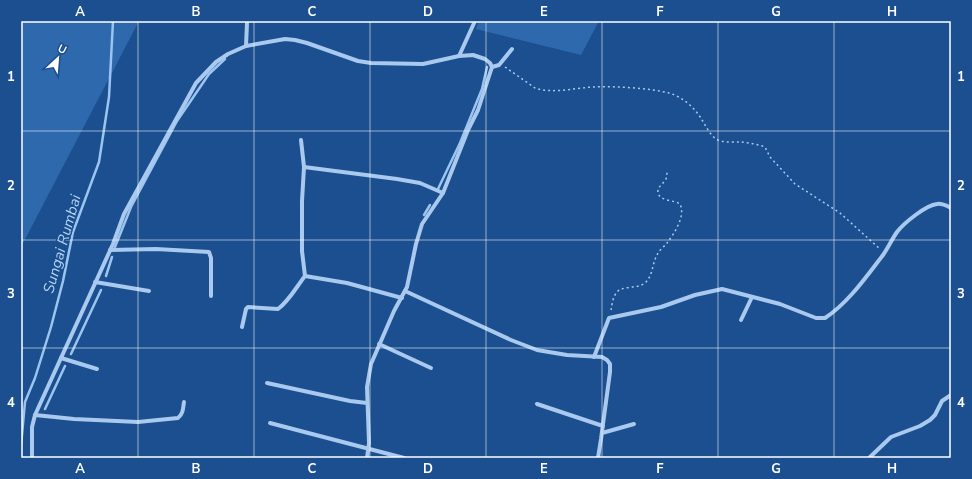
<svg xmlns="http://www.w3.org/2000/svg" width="972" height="479" font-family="'Nunito Sans',sans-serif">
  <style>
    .green { fill: #2e69ad }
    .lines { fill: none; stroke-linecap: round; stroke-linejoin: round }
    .stream { stroke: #9cc4f0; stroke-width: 2.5 }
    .path { stroke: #a9c9ee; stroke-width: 1.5; stroke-dasharray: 2 3; stroke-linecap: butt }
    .street { stroke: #a9c9ee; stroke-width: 4 }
    .grid { fill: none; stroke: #fff; stroke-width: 1; stroke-opacity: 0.55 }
    .labels { text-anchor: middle; stroke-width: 3; stroke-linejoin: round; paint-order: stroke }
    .water-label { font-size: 15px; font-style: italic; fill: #b5d3f5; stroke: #1b4f8f }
    .neatline { fill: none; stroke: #fff; stroke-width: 1.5 }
    .grid-label { font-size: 13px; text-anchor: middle; font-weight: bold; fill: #fff }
  </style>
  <rect width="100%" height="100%" fill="#1b4f8f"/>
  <g class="green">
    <polygon points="21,21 139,21 21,247"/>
    <polygon points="479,21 599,21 581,55 476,29"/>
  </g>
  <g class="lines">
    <g class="stream">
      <polyline points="438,189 460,143 482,89 487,67"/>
      <polyline points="424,215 430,205"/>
      <polyline points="115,247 131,207 177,121 209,74 225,59"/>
      <polyline points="106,276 112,257"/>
      <polyline points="71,354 101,290"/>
      <polyline points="45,409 65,366"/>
      <polyline points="21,446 25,402 35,378 51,327 63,281 73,232 99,162 109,97 113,21"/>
    </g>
    <g class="path">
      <path d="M 505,67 L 535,88 C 553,94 574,88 593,87 C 615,86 648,88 669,93 C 683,97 695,108 702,120 C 706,126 710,135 716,139 C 723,143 733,142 741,142 C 749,143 757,144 765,147 L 770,157 L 795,184 L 840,213 L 880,249"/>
      <path d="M 611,310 C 612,306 612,300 615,295 C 620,284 636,290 645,283 C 653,276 652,264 657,255 C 659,250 664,247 667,243 C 674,234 686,216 680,204 C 674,200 660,201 658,193 C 657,187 663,184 666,179 C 667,176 667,173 667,170"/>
    </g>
    <g class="street">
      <polyline points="246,46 247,23"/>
      <polyline points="459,56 475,21"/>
      <polyline points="492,67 499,65 512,49"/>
      <polyline points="304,167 397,179 420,183 443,193"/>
      <polyline points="110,250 156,249 209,252 211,258 211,296"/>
      <polyline points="305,276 347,283 402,298"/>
      <polyline points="95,282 149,291"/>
      <polyline points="405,291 511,340 537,350 567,355 602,357 607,360 610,364 610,372 601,439 598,458"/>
      <polyline points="741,320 752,297"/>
      <path d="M 242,327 L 246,309 L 248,307 L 278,309 C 289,301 297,286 305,276 L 302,251 L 302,201 L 304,167 L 301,140"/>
      <polyline points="379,344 431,368"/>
      <path d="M 594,357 L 609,318 L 661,307 L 695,295 L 722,289 L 780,304 L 816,318 L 825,318 C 848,303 866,277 883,255 C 888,248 892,239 897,232 C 904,223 926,205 937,204 C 942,203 947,206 951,208"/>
      <polyline points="61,358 97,369"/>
      <polyline points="267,383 350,401 367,403"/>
      <polyline points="537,404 603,426"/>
      <path d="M 35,415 L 74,419 L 138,422 L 178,418 C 183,414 183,409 184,402"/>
      <polyline points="270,423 404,458"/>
      <polyline points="602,433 634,424"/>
      <polyline points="32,458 32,427 35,415 113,244 124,214 196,83 216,62 228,54 246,46 285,39 295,40 307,43 358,61 371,63 423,64 459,56 473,55 485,59 490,63 492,67 478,110 468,130 443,193 422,224 416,244 407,287 394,311 371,364 367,387 369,443 367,458"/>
      <polyline points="869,458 891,437 920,426 930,420 935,415 942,401 951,395"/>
    </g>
  </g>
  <path class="grid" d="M 138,21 L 138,458M 254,21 L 254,458M 370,21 L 370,458M 486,21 L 486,458M 602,21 L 602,458M 718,21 L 718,458M 834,21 L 834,458M 21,131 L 951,131M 21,240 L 951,240M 21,348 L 951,348"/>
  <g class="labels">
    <g class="water-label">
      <text transform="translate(62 244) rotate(-74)" y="5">Sungai Rumbai</text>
    </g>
  </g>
  <rect width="972" height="479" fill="none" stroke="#1b4f8f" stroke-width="44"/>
  <g transform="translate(58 58) rotate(26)" stroke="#1b4f8f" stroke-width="3" paint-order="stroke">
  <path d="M0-3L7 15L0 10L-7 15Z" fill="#ffffff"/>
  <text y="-6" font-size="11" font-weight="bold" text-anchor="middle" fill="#ffffff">U</text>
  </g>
  <rect x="22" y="22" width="928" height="435" class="neatline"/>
  <g class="grid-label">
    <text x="80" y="16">A</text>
    <text x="196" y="16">B</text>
    <text x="312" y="16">C</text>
    <text x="428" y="16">D</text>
    <text x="544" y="16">E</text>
    <text x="660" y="16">F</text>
    <text x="776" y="16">G</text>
    <text x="892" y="16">H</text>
    <text x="11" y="81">1</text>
    <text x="961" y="81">1</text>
    <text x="11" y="190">2</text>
    <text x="961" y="190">2</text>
    <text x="11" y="298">3</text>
    <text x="961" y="298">3</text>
    <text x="11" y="407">4</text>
    <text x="961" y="407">4</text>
    <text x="80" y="473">A</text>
    <text x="196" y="473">B</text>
    <text x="312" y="473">C</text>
    <text x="428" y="473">D</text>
    <text x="544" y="473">E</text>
    <text x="660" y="473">F</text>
    <text x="776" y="473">G</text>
    <text x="892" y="473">H</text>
  </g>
</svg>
